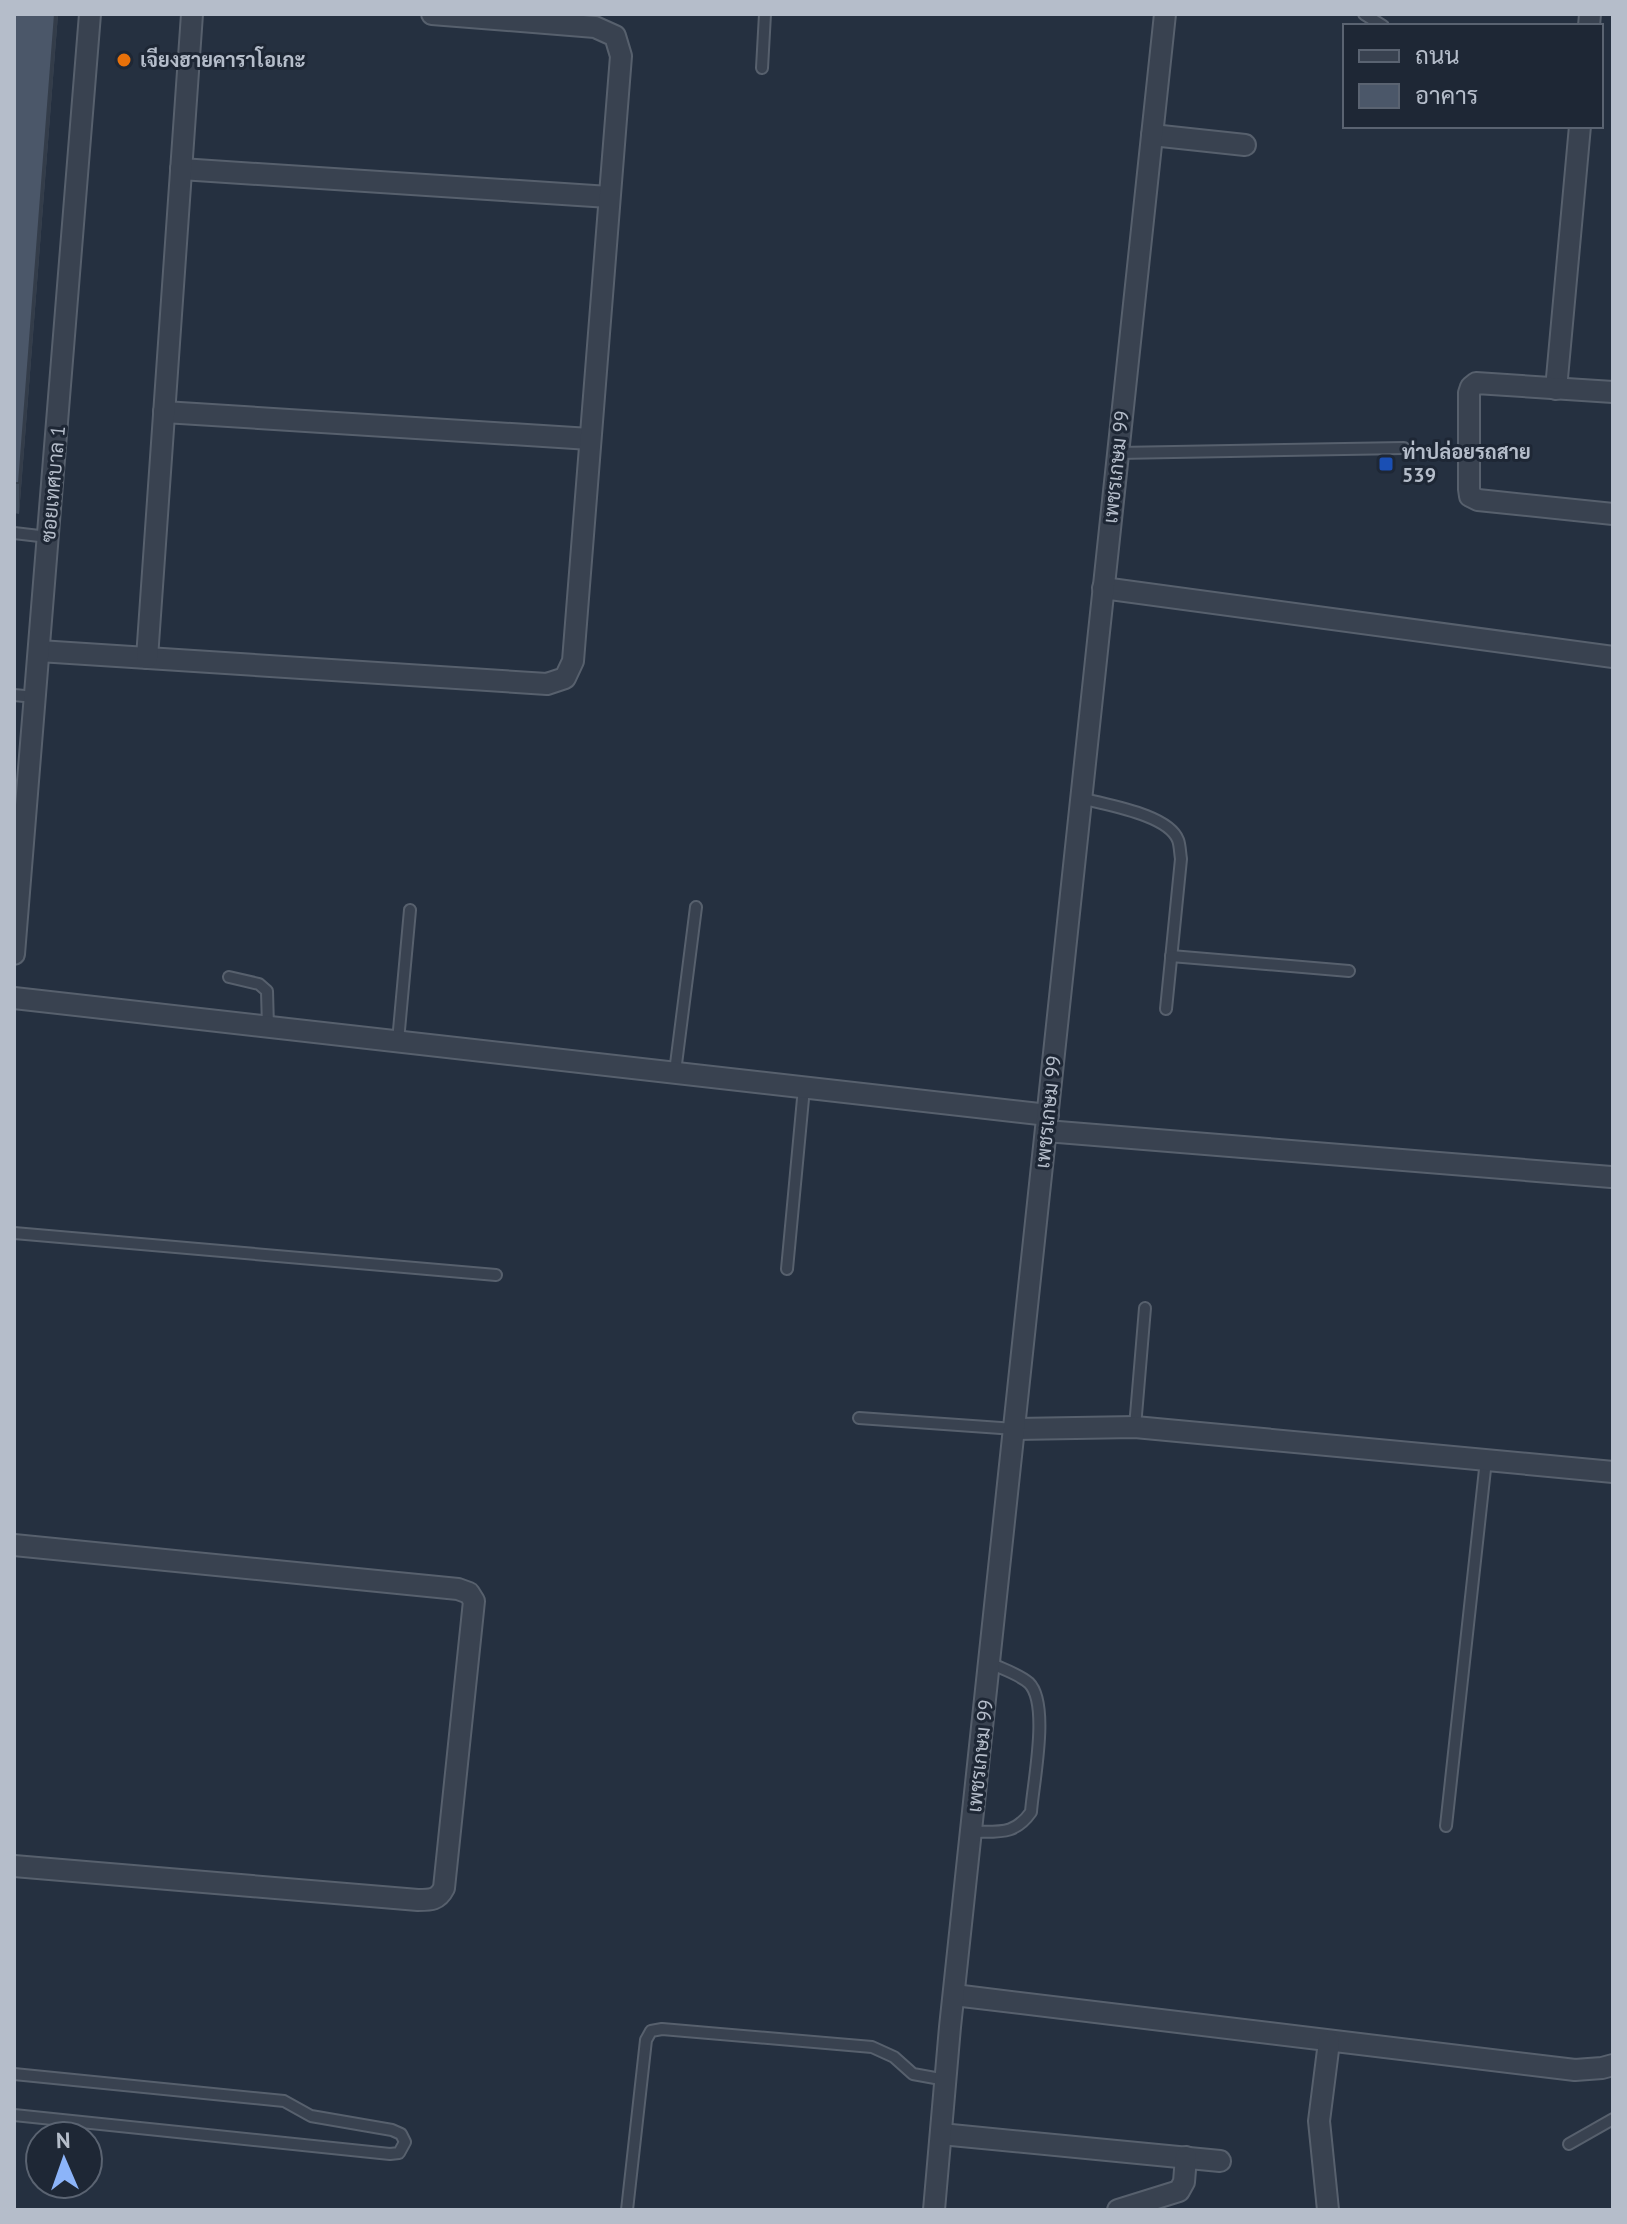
<svg xmlns="http://www.w3.org/2000/svg" width="1627" height="2224" font-family="'PT Sans',Sarabun,sans-serif">
  <style>
    .lines { fill: none; stroke-linecap: round; stroke-linejoin: round }
    .lane-casing { stroke: #57606d; stroke-width: 14 }
    .street-casing { stroke: #57606d; stroke-width: 24 }
    .lane { stroke: #394250; stroke-width: 10 }
    .street { stroke: #394250; stroke-width: 20 }
    .wall { fill: #404b5a }
    .shaded-wall { fill: #343d4a }
    .building { fill: #4b5769; stroke: #343d4a; stroke-width: 2 }
    .food-dot { fill: #e8710a; stroke: #1e2735; stroke-width: 3 }
    .transit-dot { fill: #1a4fb4; stroke: #1e2735; stroke-width: 3 }
    .labels { text-anchor: middle; stroke-width: 6; stroke-linejoin: round; paint-order: stroke }
    .poi-label { font-size: 20px; font-weight: bold; fill: #b5bdca; stroke: #1e2735; text-anchor: start }
    .street-label { font-size: 20px; fill: #b5bdca; stroke: #1e2735 }
  </style>
  <rect width="100%" height="100%" fill="#253040"/>
  <g class="lines">
    <defs>
      <g id="lane">
        <polyline points="1364,14 1383,26"/>
        <polyline points="762,68 765,14"/>
        <polyline points="1118,453 1404,448"/>
        <polyline points="14,533 48,537"/>
        <polyline points="14,695 35,697"/>
        <path d="M 1081,798 C 1105,805 1168,814 1178,840 C 1180,845 1180,853 1181,859 L 1166,1009"/>
        <polyline points="1171,956 1349,971"/>
        <polyline points="229,977 259,984 267,991 268,1027"/>
        <polyline points="398,1041 410,910"/>
        <polyline points="675,1072 696,907"/>
        <polyline points="14,1233 496,1275"/>
        <polyline points="787,1269 804,1088"/>
        <polyline points="859,1418 1015,1429"/>
        <polyline points="1135,1427 1145,1308"/>
        <polyline points="1446,1826 1486,1460"/>
        <path d="M 972,1832 C 998,1831 1014,1836 1031,1812 C 1033,1783 1050,1704 1029,1683 C 1019,1674 1002,1669 990,1663"/>
        <polyline points="14,2074 284,2101 311,2116 392,2130 401,2134 405,2142 399,2153 390,2154 14,2115"/>
        <polyline points="1569,2144 1613,2119"/>
        <polyline points="627,2210 646,2040 651,2031 662,2029 872,2047 894,2057 913,2074 946,2080"/>
      </g>
      <g id="street">
        <polyline points="1589,26 1590,14"/>
        <polyline points="1152,135 1245,145"/>
        <polyline points="181,169 609,197"/>
        <polyline points="1556,389 1580,126"/>
        <polyline points="1613,392 1476,383 1471,387 1469,393 1469,489 1470,496 1478,500 1613,514"/>
        <polyline points="164,412 590,439"/>
        <polyline points="1103,588 1613,657"/>
        <polyline points="39,651 547,684 565,678 573,661 621,56 615,36 595,27 432,14"/>
        <polyline points="147,658 192,14"/>
        <polyline points="14,954 90,14"/>
        <polyline points="14,998 1048,1115"/>
        <polyline points="1046,1131 1611,1177"/>
        <polyline points="1015,1429 1135,1427 1613,1472"/>
        <path d="M 14,1545 L 458,1589 L 469,1593 L 474,1601 L 444,1888 C 438,1900 431,1900 418,1900 L 14,1866"/>
        <polyline points="954,1995 1575,2070 1602,2068 1613,2065"/>
        <polyline points="941,2134 1220,2161"/>
        <polyline points="934,2210 950,2027 1165,14"/>
        <polyline points="1118,2210 1179,2191 1184,2182 1186,2157"/>
        <polyline points="1328,2210 1319,2121 1329,2042"/>
      </g>
    </defs>
    <use href="#lane" class="lane-casing"/>
    <use href="#street" class="street-casing"/>
    <use href="#lane" class="lane"/>
    <use href="#street" class="street"/>
  </g>
  <polygon class="wall" points="14,14 58,14 19,514 14,513"/>
  <g class="shaded-wall">
    <polygon points="55,14 58,14 19,514 19,483"/>
    <polygon points="15,519 15,550 14,566 14,536"/>
  </g>
  <polygon class="building" points="14,14 55,14 19,483 14,483"/>
  <circle class="food-dot" cx="124" cy="60" r="8"/>
  <rect class="transit-dot" x="1378" y="456" width="16" height="16" rx="4"/>
  <g class="labels">
    <g class="poi-label">
      <text x="140" y="67">เจียงฮายคาราโอเกะ</text>
      <text x="1402" y="459">ท่าปล่อยรถสาย<tspan x="1402" dy="23">539</tspan></text>
    </g>
    <g class="street-label">
      <text transform="translate(1116 467) rotate(-84)" y="7">เพชรเกษม 99</text>
      <text transform="translate(53 484) rotate(-85)" y="7">ซอยเทศบาล 1</text>
      <text transform="translate(1048 1112) rotate(-84)" y="7">เพชรเกษม 99</text>
      <text transform="translate(980 1756) rotate(-84)" y="7">เพชรเกษม 99</text>
    </g>
  </g>
  <rect width="1627" height="2224" fill="none" stroke="#b5bdca" stroke-width="32"/>
  <rect x="1343" y="24" width="260" height="104" fill="#1e2735" stroke="#5a6371" stroke-width="2"/>
  <rect x="1359" y="50" width="40" height="12" fill="#394250" stroke="#5a6371" stroke-width="2"/>
  <text x="1415" y="64" font-size="24" fill="#b5bdca">ถนน</text>
  <rect x="1359" y="84" width="40" height="24" fill="#4b5769" stroke="#5a6371" stroke-width="2"/>
  <text x="1415" y="104" font-size="24" fill="#b5bdca">อาคาร</text>
  <g transform="translate(64 2160) rotate(358)"><circle r="38" fill="#1e2735" stroke="#5a6371" stroke-width="2"/>
  <path d="M0-6L14 30L0 20L-14 30Z" fill="#8cb4f9"/>
  <text y="-12" font-size="22" font-weight="bold" text-anchor="middle" fill="#b5bdca">N</text>
  </g>
</svg>
